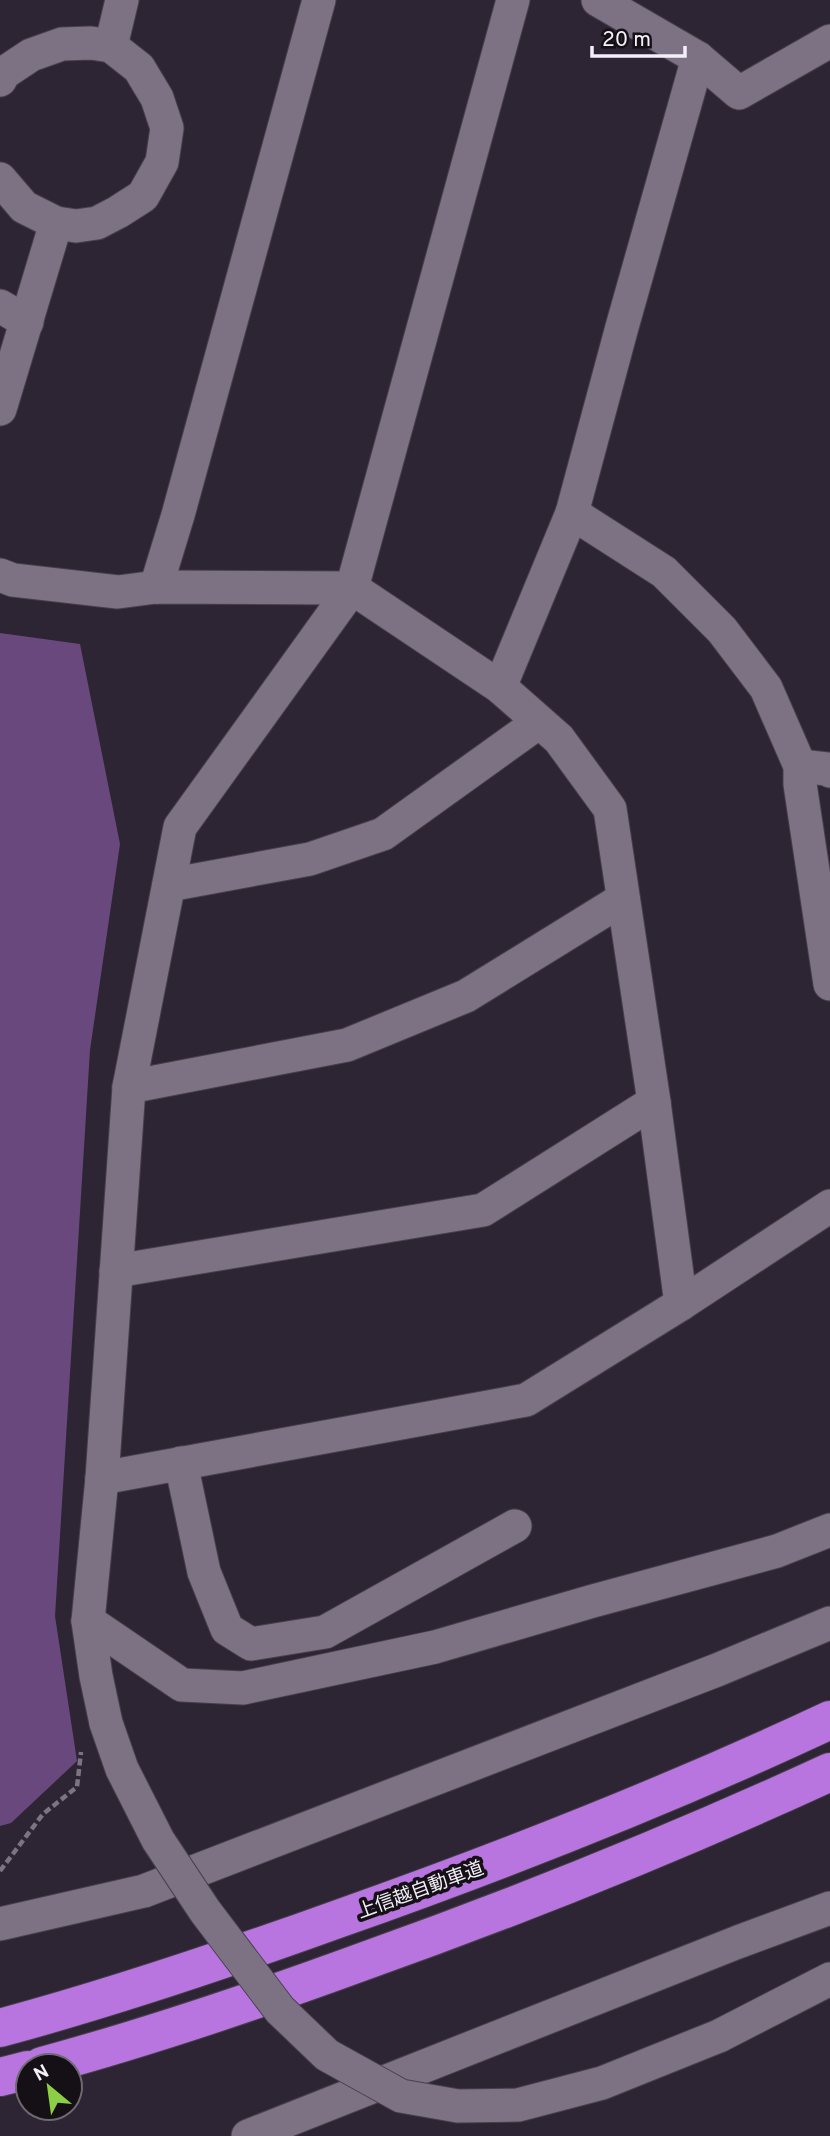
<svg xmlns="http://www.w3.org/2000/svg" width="830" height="2136" font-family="Overpass,'Noto Sans JP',sans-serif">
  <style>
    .forest { fill: #69497d }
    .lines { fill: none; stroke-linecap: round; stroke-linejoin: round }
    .minor-casing { stroke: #47404c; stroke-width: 35 }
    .highway-casing { stroke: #47404c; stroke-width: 40 }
    .path { stroke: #7c7481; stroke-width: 4.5; stroke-dasharray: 7 3.5; stroke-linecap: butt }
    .minor { stroke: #7d7284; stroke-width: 33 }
    .highway { stroke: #b875e0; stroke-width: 38 }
    .minor-bridge-casing { stroke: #47404c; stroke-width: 35; stroke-linecap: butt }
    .minor-bridge { stroke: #7d7284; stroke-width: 33 }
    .labels { text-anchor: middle; stroke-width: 7; stroke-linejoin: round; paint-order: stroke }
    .street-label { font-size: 19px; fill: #f4eff9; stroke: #141016 }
  </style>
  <rect width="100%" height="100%" fill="#2e2534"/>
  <polygon class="forest" points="0,633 80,644 120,844 90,1050 55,1616 77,1761 11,1823 0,1826"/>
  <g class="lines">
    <defs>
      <g id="minor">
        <polyline points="598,0 698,58 739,93 830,41"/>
        <polyline points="111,46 122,0"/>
        <polyline points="0,80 4,73 31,55 62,44 91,43 111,46 139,68 157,98 167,128 162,162 143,196 118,212 97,223 76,226 56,223 24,207 0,179"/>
        <polyline points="0,306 27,322"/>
        <polyline points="0,409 56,223"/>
        <polyline points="572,513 664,572 722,630 766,688 800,766 800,784 830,984"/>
        <polyline points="0,575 13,580 118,592 156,587 352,588 500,687 559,739 610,809 654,1102 681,1304"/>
        <polyline points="156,587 178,515 319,0"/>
        <polyline points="500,687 572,513 622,327 698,58"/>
        <polyline points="800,766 827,769 830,771"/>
        <polyline points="169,885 310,859 383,834 539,722"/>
        <polyline points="129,1087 347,1045 466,996 623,899"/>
        <polyline points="116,1271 483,1210 654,1102"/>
        <polyline points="181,1463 204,1572 227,1629 251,1644 325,1632 515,1526"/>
        <polyline points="102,1478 526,1400 681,1304 830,1206"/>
        <polyline points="88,1621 182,1685 243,1688 435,1647 593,1601 777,1551 830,1530"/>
        <polyline points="106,1723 96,1676 88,1621 102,1478 129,1087 180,827 352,588 513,0"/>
        <polyline points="0,1924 144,1891 717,1670 830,1623"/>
        <polyline points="719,2036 830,1979"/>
        <polyline points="248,2136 738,1942 830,1908"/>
      </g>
      <g id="highway">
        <path d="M 0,2028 C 115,1997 227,1959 338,1919 C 505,1860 670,1795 830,1720"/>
        <path d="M 42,2066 C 149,2037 255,2001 359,1963 C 519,1906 676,1843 830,1772"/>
        <polyline points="0,2077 28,2070"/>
      </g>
    </defs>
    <use href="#minor" class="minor-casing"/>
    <use href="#highway" class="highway-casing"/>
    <polyline class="path" points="0,1871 43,1814 77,1787 81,1752"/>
    <use href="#minor" class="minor"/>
    <use href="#highway" class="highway"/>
    <defs>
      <polyline id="minor-bridge" points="106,1723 122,1769 158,1840 205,1911 280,2010 327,2055 401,2096 458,2106 518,2105 602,2083 719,2036"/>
    </defs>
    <use href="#minor-bridge" class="minor-bridge-casing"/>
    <use href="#minor-bridge" class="minor-bridge"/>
  </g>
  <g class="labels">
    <g class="street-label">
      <text transform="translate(420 1889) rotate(-20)" y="7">上信越自動車道</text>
    </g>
  </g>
  <g transform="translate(49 2087) rotate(331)"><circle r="33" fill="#141016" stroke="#6e6971" stroke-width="2"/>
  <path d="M0-5L12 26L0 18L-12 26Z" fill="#8cce45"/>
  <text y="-10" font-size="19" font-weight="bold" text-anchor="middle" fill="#f4eff9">N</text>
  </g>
  <path d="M592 46v10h93v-10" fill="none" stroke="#f4eff9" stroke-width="3.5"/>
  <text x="602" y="46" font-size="21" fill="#f4eff9" stroke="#141016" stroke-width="5" paint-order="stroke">20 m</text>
</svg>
